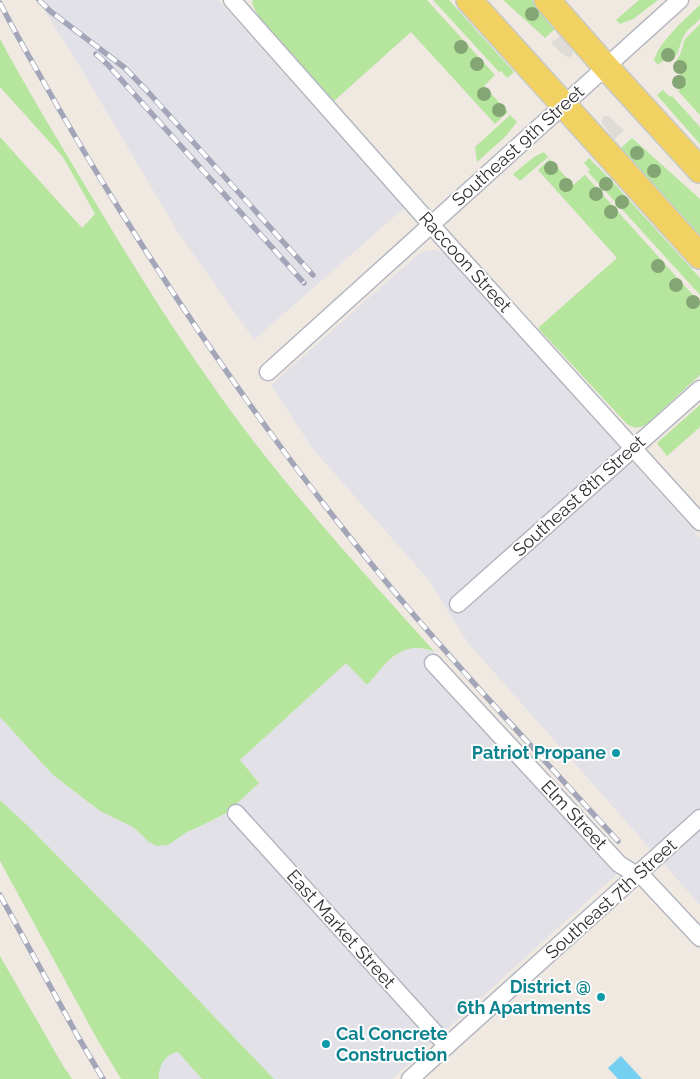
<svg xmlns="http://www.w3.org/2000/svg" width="700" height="1079" font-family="Raleway,sans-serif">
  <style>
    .industrial { fill: #e3e1e8 }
    .green { fill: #b6e59e }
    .plaza { fill: #dfdcd8 }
    .water { fill: #75cff0 }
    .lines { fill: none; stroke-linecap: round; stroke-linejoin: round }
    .minor-casing { stroke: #b4b7c1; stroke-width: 19 }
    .primary-casing { stroke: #c9c9c9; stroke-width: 28 }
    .minor { stroke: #fff; stroke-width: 16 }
    .primary { stroke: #f2d163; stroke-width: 25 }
    .rail-casing { stroke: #a3a6b8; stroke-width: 5.5 }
    .rail { stroke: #fff; stroke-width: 4; stroke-dasharray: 11; stroke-linecap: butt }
    .tree { fill: #84a574 }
    .culture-dot { fill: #0f9aa8; stroke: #fff; stroke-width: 2 }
    .labels { text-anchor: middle; stroke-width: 4; stroke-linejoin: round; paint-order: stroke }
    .street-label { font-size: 18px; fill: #2e2e2e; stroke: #fff }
    .culture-label { font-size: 18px; font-weight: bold; fill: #0d838f; stroke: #fff; text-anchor: end }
  </style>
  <rect width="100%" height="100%" fill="#efe9e1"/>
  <g class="industrial">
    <polygon points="38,0 218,0 404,208 254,340 178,232 74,57"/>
    <polygon points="430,250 439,251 446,254 700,538 700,905 468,643 428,579 312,448 271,385 416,256 423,252"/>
    <polygon points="419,648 434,651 628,864 392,1079 274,1079 141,940 94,893 28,826 0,800 0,717 53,775 100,811 133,827 149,842 168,845 187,832 207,823 228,812 259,782 240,760 347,662 385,664 398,653 407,649"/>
    <polygon points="176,1052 179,1053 202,1079 159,1079 158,1071 164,1059 172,1053"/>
  </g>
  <g class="green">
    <polygon points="253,0 427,0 495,75 484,86 508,112 495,124 411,32 334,101 258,16 252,3"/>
    <polygon points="433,0 449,0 514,72 507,78 501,71 499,72"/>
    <polygon points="503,0 532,0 557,27 545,38"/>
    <polygon points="639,0 658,0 633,19 620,24 616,20"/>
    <path d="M 700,5 L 700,19 L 687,31 L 683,37 L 677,54 L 670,63 L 665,59 L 658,65 L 654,60 C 660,41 685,19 700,5 Z"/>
    <polygon points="700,24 700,115 678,91 687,82 673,66 680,55 685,39"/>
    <path d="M 0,39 C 28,91 59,142 89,192 C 138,274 188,354 245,430 C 303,507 369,579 434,651 C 428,650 423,648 418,648 C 394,647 381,670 367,685 L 346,663 L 240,760 L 259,783 L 228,812 L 207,823 L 187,832 L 168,845 L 157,846 L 149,842 L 133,827 L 100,811 L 53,775 L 0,717 L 0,137 L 82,228 L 95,214 L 63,157 L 0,87 Z"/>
    <polygon points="663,90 670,97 672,96 700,127 700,144 657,95"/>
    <polygon points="510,115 517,122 506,136 477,162 475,147"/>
    <polygon points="632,138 700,199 700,236 621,148"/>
    <polygon points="544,152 548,157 520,181 513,174 534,157"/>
    <polygon points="589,158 611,180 700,278 700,295 588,172 590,170 584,163"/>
    <path d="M 550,159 L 573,185 L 585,175 L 700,303 L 700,375 L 647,424 C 640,428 634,429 627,424 L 538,328 L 617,258 L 538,170 Z"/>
    <polygon points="700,405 700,427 667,456 657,443"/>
    <path d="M 0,800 L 28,826 L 94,893 L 141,940 L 274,1079 L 202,1079 L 179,1053 L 176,1052 C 164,1056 158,1067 159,1079 L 121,1079 L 97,1039 L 0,861 Z"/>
    <polygon points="0,956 62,1064 72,1079 0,1079"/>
  </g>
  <g class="plaza">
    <polygon points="562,34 573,51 573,54 570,57 567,57 560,52 551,43"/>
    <polygon points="605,116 609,116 624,130 614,140 602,123 602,118"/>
  </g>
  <polygon class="water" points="621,1056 642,1079 618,1079 608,1068"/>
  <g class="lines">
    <defs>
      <g id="minor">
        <polyline points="232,0 450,246 700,522"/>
        <polyline points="268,372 680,0"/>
        <polyline points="458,604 700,389"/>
        <polyline points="433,663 619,864 637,875 642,876 700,938"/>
        <polyline points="236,813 447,1046"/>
        <polyline points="410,1079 700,818"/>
      </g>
      <g id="primary">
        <polyline points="469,0 700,256"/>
        <polyline points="547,0 606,67 700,170"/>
      </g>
    </defs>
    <use href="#minor" class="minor-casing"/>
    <use href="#primary" class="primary-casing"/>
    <use href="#minor" class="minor"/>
    <use href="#primary" class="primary"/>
    <defs>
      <g id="rail">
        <polyline points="39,0 50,11 125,68 149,93 313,275"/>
        <path d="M 0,3 C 13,29 28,55 43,81 C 68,125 94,169 121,212 C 209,352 306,489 414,615 C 480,692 550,766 618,841"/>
        <polyline points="96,54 108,65 304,283"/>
        <polyline points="0,895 77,1035 103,1079"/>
      </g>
    </defs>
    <use href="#rail" class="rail-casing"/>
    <use href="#rail" class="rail"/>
  </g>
  <g class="tree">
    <circle cx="532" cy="14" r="7"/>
    <circle cx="461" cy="47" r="7"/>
    <circle cx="668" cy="55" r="7"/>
    <circle cx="477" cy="64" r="7"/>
    <circle cx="680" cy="67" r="7"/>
    <circle cx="679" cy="82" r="7"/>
    <circle cx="484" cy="94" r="7"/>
    <circle cx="499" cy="110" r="7"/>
    <circle cx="637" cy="153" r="7"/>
    <circle cx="551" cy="168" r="7"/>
    <circle cx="654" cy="171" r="7"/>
    <circle cx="606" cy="184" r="7"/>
    <circle cx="566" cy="185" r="7"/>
    <circle cx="596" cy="194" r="7"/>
    <circle cx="622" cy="202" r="7"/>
    <circle cx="611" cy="212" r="7"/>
    <circle cx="658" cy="266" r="7"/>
    <circle cx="676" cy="285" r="7"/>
    <circle cx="693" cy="302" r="7"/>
  </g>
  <g class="culture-dot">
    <circle cx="616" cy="753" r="5"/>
    <circle cx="601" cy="997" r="5"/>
    <circle cx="326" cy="1044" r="5"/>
  </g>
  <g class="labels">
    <g class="street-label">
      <text transform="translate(518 146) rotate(-42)" y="6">Southeast 9th Street</text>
      <text transform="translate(465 262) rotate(48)" y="6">Raccoon Street</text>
      <text transform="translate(579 496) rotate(-42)" y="6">Southeast 8th Street</text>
      <text transform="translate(574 815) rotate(47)" y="6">Elm Street</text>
      <text transform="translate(611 899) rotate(-42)" y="6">Southeast 7th Street</text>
      <text transform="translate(341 929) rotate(48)" y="6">East Market Street</text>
    </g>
    <g class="culture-label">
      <text x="606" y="759">Patriot Propane</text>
      <text x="591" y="993">District @<tspan x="591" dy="21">6th Apartments</tspan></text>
      <text x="336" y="1040" text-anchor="start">Cal Concrete<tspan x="336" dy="21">Construction</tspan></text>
    </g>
  </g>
</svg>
